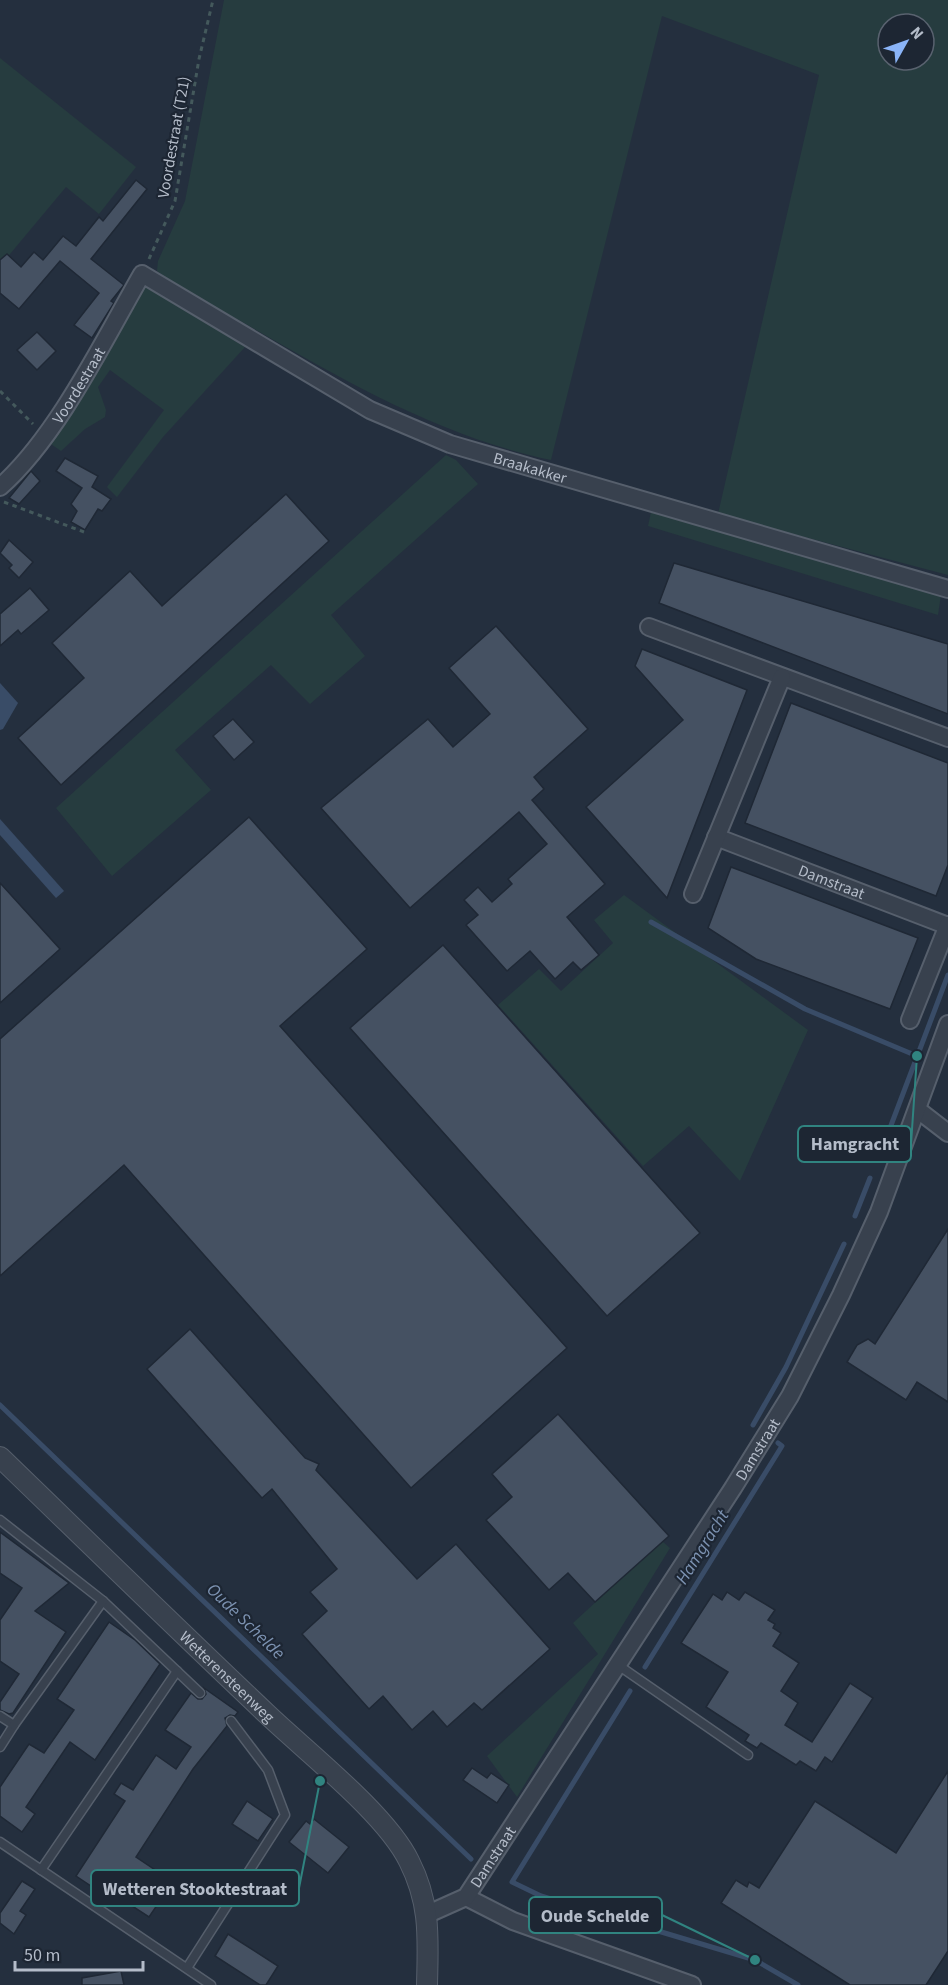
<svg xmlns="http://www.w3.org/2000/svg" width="948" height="1985" font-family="'Source Sans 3',sans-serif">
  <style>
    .green { fill: #263c3f; fill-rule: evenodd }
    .water { fill: #394c67 }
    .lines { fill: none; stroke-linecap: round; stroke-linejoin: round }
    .stream { stroke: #394c67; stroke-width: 5 }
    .building { fill: #455162; stroke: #1f2835; stroke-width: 1.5 }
    .service-casing { stroke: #565f6c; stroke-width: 11 }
    .minor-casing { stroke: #565f6c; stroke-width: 20 }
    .tertiary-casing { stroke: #565f6c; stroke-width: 22 }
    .path { stroke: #44595c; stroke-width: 3; stroke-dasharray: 4.5 4.5; stroke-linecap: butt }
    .service { stroke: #38414e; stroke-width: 8 }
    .minor { stroke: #38414e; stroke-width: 16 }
    .tertiary { stroke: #38414e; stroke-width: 20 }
    .labels { text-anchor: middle; stroke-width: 4.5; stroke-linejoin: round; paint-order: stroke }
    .street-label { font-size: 16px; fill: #b4bcc9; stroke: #1d2633 }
    .water-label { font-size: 18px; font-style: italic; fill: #7c92b1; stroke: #1d2633 }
    .leader { fill: none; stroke: #308480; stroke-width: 2 }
    .callout-dot { fill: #308480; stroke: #1d2633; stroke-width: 2 }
    .callout { fill: #1d2633; stroke: #308480; stroke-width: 2 }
    .callout-label { font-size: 18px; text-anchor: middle; font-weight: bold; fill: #b4bcc9 }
  </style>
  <rect width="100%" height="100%" fill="#242f3e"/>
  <g class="green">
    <path d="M 224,0 L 948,0 L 948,575 L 718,514 L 819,75 L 662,16 L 551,460 C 442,437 347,382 251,327 C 220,309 185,294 157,271 L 158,261 L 185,201 ZM 888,24 L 924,24 L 924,60 L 888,60 Z"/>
    <polygon points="0,58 136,167 99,214 66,187 0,266"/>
    <polygon points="144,284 245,347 163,437 117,497 107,487 164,410 110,370 98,387 106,410 105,417 85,429 61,451 48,442"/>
    <polygon points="446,455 456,460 478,484 331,615 365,656 310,704 271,665 175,750 211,790 112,876 56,808"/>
    <polygon points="651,512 941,595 938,615 648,526"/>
    <polygon points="624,895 808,1030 740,1181 689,1126 643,1166 498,1005 539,969 561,991 613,943 594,920"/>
    <polygon points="662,1541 670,1548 517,1797 487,1756 598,1654 573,1623"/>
  </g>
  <g class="water">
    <polygon points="0,683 18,703 3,729 0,730"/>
    <polygon points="0,819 64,891 56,898 0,835"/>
  </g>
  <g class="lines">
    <g class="stream">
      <polyline points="651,922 805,1009 917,1056"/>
      <polyline points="879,1157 948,975"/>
      <polyline points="855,1216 870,1178"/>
      <polyline points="0,1405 471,1859"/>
      <polyline points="753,1425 786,1367 844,1244"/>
      <polyline points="645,1667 782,1446 778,1443"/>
      <polyline points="630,1691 512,1882 541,1896 755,1960 798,1985"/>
    </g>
  </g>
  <g class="building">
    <polygon points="136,180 147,189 91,259 124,285 111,301 114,303 92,338 74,325 99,293 60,261 19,309 0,293 0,260 7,254 21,267 34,252 43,260 63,236 76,246 99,217 103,221"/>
    <polygon points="37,332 56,351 37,370 17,350"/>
    <polygon points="65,458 98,476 92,487 111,499 102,511 98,509 85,530 71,522 77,511 71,504 82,488 56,471"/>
    <polygon points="31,471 40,481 19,504 9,498"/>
    <polygon points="286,494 329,541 61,785 18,738 84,678 52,643 130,571 162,606"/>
    <polygon points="9,540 33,562 19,578 9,568 12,565 0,553"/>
    <polygon points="674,563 948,644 948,714 659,603"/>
    <polygon points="30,588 49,610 21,634 18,630 0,646 0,614"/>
    <polygon points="496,626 588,729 534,777 544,789 532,800 605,884 567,917 599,955 581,970 573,962 555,979 530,951 507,971 466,925 478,915 464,900 478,887 492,902 512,884 508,879 547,844 519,812 410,908 321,808 428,719 453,747 490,714 449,668"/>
    <polygon points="642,649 747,690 667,898 586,807 683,720 635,666"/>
    <polygon points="791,703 948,763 948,865 936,896 745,823"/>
    <polygon points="233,719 254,742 234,760 213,736"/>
    <polygon points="249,817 367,949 280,1026 567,1348 411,1488 124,1165 0,1276 0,1039"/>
    <polygon points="731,867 918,938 890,1009 756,959 708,928"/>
    <polygon points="0,883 60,949 0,1003"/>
    <polygon points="443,945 700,1233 607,1316 350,1028"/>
    <polygon points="948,1229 948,1402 917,1382 906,1400 847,1362 857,1345 868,1339 875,1344"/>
    <polygon points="190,1329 305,1458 319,1464 316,1470 417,1579 456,1544 550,1649 482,1710 474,1703 447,1727 433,1711 412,1730 383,1696 369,1709 302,1634 327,1611 310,1592 337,1569 272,1489 262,1498 147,1369"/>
    <polygon points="558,1414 669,1536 595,1602 568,1573 549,1590 486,1520 512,1497 492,1474"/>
    <polygon points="0,1532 69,1583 35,1611 66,1632 13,1713 9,1714 0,1710 0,1702 19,1674 0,1661 0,1620 22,1588 0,1573"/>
    <polygon points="727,1592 739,1600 745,1592 775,1610 768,1620 775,1624 773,1628 781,1633 773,1646 799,1663 781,1691 798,1703 785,1725 812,1742 850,1683 873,1698 832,1762 825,1757 816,1771 800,1761 796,1765 761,1743 757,1748 745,1741 749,1735 706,1707 728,1672 681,1643 713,1594 722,1600"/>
    <polygon points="109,1622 135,1640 160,1664 95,1760 70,1742 26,1807 35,1814 22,1832 0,1816 0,1787 29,1744 44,1753 74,1710 57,1699"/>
    <polygon points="204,1688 238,1712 235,1716 230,1715 225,1718 227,1726 193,1769 136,1857 173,1882 149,1917 103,1887 100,1892 76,1876 125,1801 114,1794 121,1783 133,1790 156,1755 176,1769 191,1747 165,1730 191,1693 198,1699 202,1699 206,1694"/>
    <polygon points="472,1768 487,1778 491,1773 509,1785 497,1803 463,1780"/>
    <polygon points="948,1771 948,1951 926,1985 850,1985 721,1903 736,1880 747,1887 749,1882 759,1888 815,1801 896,1853"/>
    <polygon points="247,1801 273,1819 258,1841 232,1824"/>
    <polygon points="314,1819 349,1847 328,1873 289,1842 306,1821 310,1824"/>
    <polygon points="22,1881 35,1889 20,1911 26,1915 14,1934 0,1923 0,1913"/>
    <polygon points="228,1934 278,1966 266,1985 260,1985 215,1956"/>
    <polygon points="121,1971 124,1985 82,1985 82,1978"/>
  </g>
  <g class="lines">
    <defs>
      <g id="service">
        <polyline points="0,1520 103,1601 200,1693"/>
        <polyline points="618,1665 748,1755"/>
        <polyline points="0,1716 14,1725 0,1747"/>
        <polyline points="14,1725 103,1601"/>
        <polyline points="0,1842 211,1985"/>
        <polyline points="41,1870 177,1671"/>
        <polyline points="187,1968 285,1815 268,1770 231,1721"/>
      </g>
      <g id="minor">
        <path id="s1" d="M 0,487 C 57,437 104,340 142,274 L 370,410 L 450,444 L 948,589"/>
        <polyline points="649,627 948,738"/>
        <path id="s2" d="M 716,837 L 948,926"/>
        <polyline points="693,894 782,677"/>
        <polyline points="910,1020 948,925"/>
        <polyline points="918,1110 948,1133"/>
        <polyline points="466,1897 513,1921 692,1985"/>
        <path id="s3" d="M 428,1914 L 466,1897 L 733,1488 L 790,1396 L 841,1295 L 879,1212 L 948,1024"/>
      </g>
      <g id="tertiary">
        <path id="s4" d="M 0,1457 C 89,1543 178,1630 268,1715 C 308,1753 386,1814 409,1861 C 431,1904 428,1939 427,1985"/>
      </g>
    </defs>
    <use href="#service" class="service-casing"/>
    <use href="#minor" class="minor-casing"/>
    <use href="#tertiary" class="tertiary-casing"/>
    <g class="path">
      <polyline points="149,259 175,201 199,59 213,0"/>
      <polyline points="0,391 33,424"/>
      <polyline points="4,502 84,532"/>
    </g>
    <use href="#service" class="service"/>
    <use href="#minor" class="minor"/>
    <use href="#tertiary" class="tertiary"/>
  </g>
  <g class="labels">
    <g class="street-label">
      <text transform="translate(173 137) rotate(-80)" y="6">Voordestraat (T21)</text>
      <text dy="6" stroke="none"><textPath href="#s1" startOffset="129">Voordestraat</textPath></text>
      <text dy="6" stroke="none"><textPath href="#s1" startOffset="693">Braakakker</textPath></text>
      <text dy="6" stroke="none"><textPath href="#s2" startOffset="124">Damstraat</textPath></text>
      <text dy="6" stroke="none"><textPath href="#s3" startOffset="576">Damstraat</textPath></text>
      <text dy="6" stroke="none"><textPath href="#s4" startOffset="316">Wetterensteenweg</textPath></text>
      <text dy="6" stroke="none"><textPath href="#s3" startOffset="90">Damstraat</textPath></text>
    </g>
    <g class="water-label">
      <text transform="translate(702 1547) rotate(-58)" y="6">Hamgracht</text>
      <text transform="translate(246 1621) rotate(44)" y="6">Oude Schelde</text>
    </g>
  </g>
  <path class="leader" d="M917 1056L911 1144M320 1781L299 1888M755 1960L662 1915"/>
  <g class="callout-dot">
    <circle cx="917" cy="1056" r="6"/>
    <circle cx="320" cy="1781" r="6"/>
    <circle cx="755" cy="1960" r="6"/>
  </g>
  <g class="callout">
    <rect x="798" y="1126" width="113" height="36" rx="6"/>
    <rect x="91" y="1870" width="208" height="36" rx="6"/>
    <rect x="529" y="1897" width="133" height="36" rx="6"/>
  </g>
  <g class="callout-label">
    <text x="855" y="1150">Hamgracht</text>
    <text x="195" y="1895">Wetteren Stooktestraat</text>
    <text x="595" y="1922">Oude Schelde</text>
  </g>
  <g transform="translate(906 42) rotate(50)"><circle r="28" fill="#1d2633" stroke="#59626f" stroke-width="1.5"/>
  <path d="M0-4.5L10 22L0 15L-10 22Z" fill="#8ab4f8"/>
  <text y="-9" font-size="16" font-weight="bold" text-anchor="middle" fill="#b4bcc9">N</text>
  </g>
  <path d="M15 1961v9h128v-9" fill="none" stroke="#b4bcc9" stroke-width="3"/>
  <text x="24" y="1961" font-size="18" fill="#b4bcc9" stroke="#1d2633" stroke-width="4.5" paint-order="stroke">50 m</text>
</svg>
